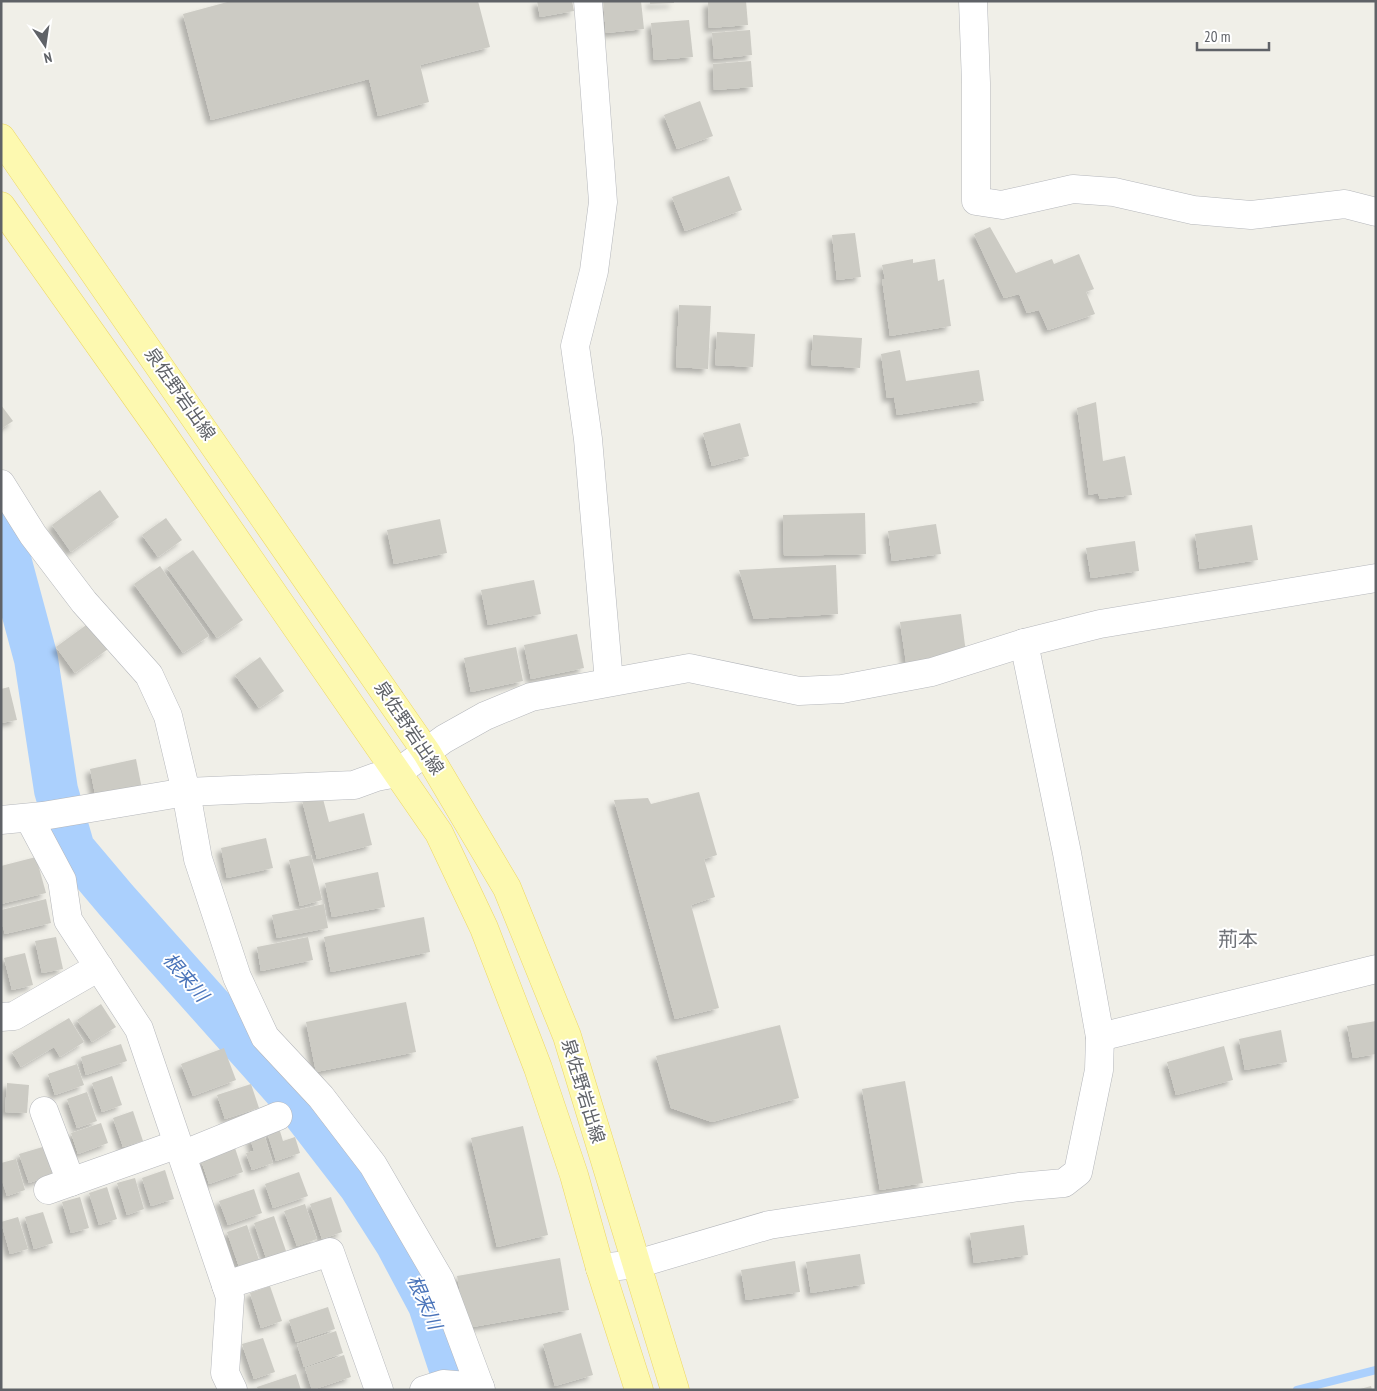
<svg xmlns="http://www.w3.org/2000/svg" width="1377" height="1391" font-family="'PT Sans Narrow','Noto Sans JP',sans-serif">
  <style>
    .lines { fill: none; stroke-linecap: round; stroke-linejoin: round }
    .stream { stroke: #abd0fd; stroke-width: 8 }
    .river { stroke: #abd0fd; stroke-width: 44 }
    .building { fill: #cccbc4; filter: url(#shadow) }
    .street-casing { stroke: #b5b7bb; stroke-width: 29 }
    .primary-casing { stroke: #eed763; stroke-width: 29 }
    .street { stroke: #fff; stroke-width: 28 }
    .primary { stroke: #fdf9b0; stroke-width: 28 }
    .labels { text-anchor: middle; stroke-width: 4; stroke-linejoin: round; paint-order: stroke }
    .street-label { font-size: 18px; fill: #5f6267; stroke: #fff }
    .water-label { font-size: 19px; font-style: italic; fill: #4973b9; stroke: #fff }
    .quarter-label { font-size: 20px; fill: #707379; stroke: #fff }
  </style>
  <defs>
    <filter id="shadow"><feDropShadow dx="-4.5" dy="4.5" stdDeviation="2.5" flood-color="#0004"/></filter>
  </defs>
  <rect width="100%" height="100%" fill="#f0efe8"/>
  <g class="lines">
    <polyline class="stream" points="1297,1390 1376,1370"/>
    <polyline class="river" points="1,529 36,659 56,790 73,849 116,900 296,1102 360,1185 397,1243 430,1305 458,1390"/>
  </g>
  <g class="building">
    <polygon points="231,1 478,1 490,47 420,65 429,102 378,116 369,79 211,120 183,14"/>
    <polygon points="537,1 572,1 574,11 540,17"/>
    <polygon points="603,1 641,1 644,29 606,33"/>
    <polygon points="650,1 674,1 674,3 650,4"/>
    <polygon points="721,1 746,1 748,25 709,28 708,2"/>
    <polygon points="689,20 693,57 654,60 651,23"/>
    <polygon points="750,30 752,55 714,59 712,33"/>
    <polygon points="751,61 753,87 714,90 713,64"/>
    <polygon points="700,101 713,136 677,149 664,115"/>
    <polygon points="729,176 742,210 685,231 672,197"/>
    <polygon points="990,227 1016,273 1052,259 1054,264 1079,254 1094,289 1086,292 1095,314 1048,330 1039,310 1027,313 1019,294 1004,298 974,234"/>
    <polygon points="855,233 861,277 837,280 832,235"/>
    <polygon points="913,259 913,263 935,259 938,281 944,279 951,326 890,336 882,279 885,279 882,265"/>
    <polygon points="679,305 711,306 708,369 676,367"/>
    <polygon points="717,332 755,334 753,367 715,365"/>
    <polygon points="813,335 862,338 860,368 811,365"/>
    <polygon points="900,350 906,381 979,370 984,401 897,415 894,397 887,398 881,354"/>
    <polygon points="1096,402 1103,461 1125,456 1132,495 1100,499 1098,493 1089,495 1077,408"/>
    <polygon points="1,405 13,421 1,429"/>
    <polygon points="740,423 749,456 712,466 703,433"/>
    <polygon points="100,490 119,517 71,552 52,525"/>
    <polygon points="865,513 866,554 784,556 783,515"/>
    <polygon points="166,518 182,540 158,557 142,535"/>
    <polygon points="440,519 447,553 394,564 387,530"/>
    <polygon points="936,524 941,554 892,561 888,531"/>
    <polygon points="1252,525 1258,560 1200,569 1195,534"/>
    <polygon points="1135,541 1139,571 1091,578 1086,548"/>
    <polygon points="193,550 243,620 217,638 167,568"/>
    <polygon points="836,565 838,614 754,619 739,570"/>
    <polygon points="160,566 209,636 183,653 134,584"/>
    <polygon points="534,580 541,614 488,625 481,590"/>
    <polygon points="961,614 966,653 906,662 900,622"/>
    <polygon points="89,623 108,649 75,673 56,647"/>
    <polygon points="577,634 584,668 531,679 524,645"/>
    <polygon points="516,647 523,681 471,692 464,658"/>
    <polygon points="260,657 284,691 259,708 235,675"/>
    <polygon points="9,687 17,720 1,723 1,689"/>
    <polygon points="136,759 142,789 96,799 90,769"/>
    <polygon points="699,792 717,855 704,859 715,897 691,905 719,1008 675,1019 614,800 648,798 651,804"/>
    <polygon points="322,795 329,822 364,813 372,845 317,859 302,800"/>
    <polygon points="266,838 273,868 227,878 221,848"/>
    <polygon points="311,855 322,900 300,906 289,860"/>
    <polygon points="36,857 46,893 1,904 1,866"/>
    <polygon points="378,872 385,907 332,917 325,883"/>
    <polygon points="46,899 51,923 5,934 1,920 1,910"/>
    <polygon points="324,904 328,928 277,938 272,915"/>
    <polygon points="424,917 430,952 331,972 324,937"/>
    <polygon points="56,937 63,969 42,973 35,941"/>
    <polygon points="308,937 313,960 261,971 257,947"/>
    <polygon points="25,953 33,985 12,990 4,958"/>
    <polygon points="406,1002 416,1052 316,1072 306,1022"/>
    <polygon points="101,1004 116,1027 92,1042 77,1020"/>
    <polygon points="69,1018 84,1042 60,1057 54,1047 21,1067 12,1052"/>
    <polygon points="1376,1021 1376,1054 1353,1058 1347,1026"/>
    <polygon points="780,1025 799,1098 712,1122 671,1108 656,1056"/>
    <polygon points="1281,1030 1287,1062 1245,1070 1239,1039"/>
    <polygon points="121,1044 127,1061 86,1075 81,1057"/>
    <polygon points="1224,1046 1233,1080 1176,1095 1167,1062"/>
    <polygon points="224,1048 236,1080 193,1096 181,1064"/>
    <polygon points="77,1064 84,1085 55,1095 48,1074"/>
    <polygon points="112,1076 122,1105 102,1112 92,1083"/>
    <polygon points="905,1081 923,1183 880,1190 862,1089"/>
    <polygon points="7,1083 29,1085 27,1113 5,1112"/>
    <polygon points="251,1084 259,1108 225,1119 217,1095"/>
    <polygon points="87,1092 97,1121 77,1128 67,1099"/>
    <polygon points="133,1111 143,1141 123,1147 113,1118"/>
    <polygon points="101,1123 108,1143 78,1154 71,1133"/>
    <polygon points="523,1126 548,1235 497,1247 471,1138"/>
    <polygon points="279,1128 283,1141 295,1137 300,1153 276,1161 267,1132"/>
    <polygon points="264,1134 273,1163 252,1170 246,1153 254,1151 250,1138"/>
    <polygon points="46,1146 55,1174 29,1183 19,1154"/>
    <polygon points="235,1148 243,1172 209,1184 201,1160"/>
    <polygon points="16,1159 25,1190 7,1196 1,1177 1,1163"/>
    <polygon points="165,1170 174,1199 151,1206 142,1178"/>
    <polygon points="299,1172 308,1196 273,1208 265,1184"/>
    <polygon points="135,1178 144,1209 127,1215 117,1183"/>
    <polygon points="107,1187 117,1219 99,1225 89,1193"/>
    <polygon points="254,1189 262,1213 228,1225 219,1201"/>
    <polygon points="80,1197 89,1228 71,1233 62,1202"/>
    <polygon points="331,1197 342,1232 322,1239 310,1204"/>
    <polygon points="305,1204 317,1239 297,1246 284,1211"/>
    <polygon points="43,1212 53,1243 34,1249 25,1217"/>
    <polygon points="274,1216 286,1251 266,1258 254,1223"/>
    <polygon points="18,1217 28,1249 10,1254 1,1222"/>
    <polygon points="247,1225 259,1260 239,1267 227,1232"/>
    <polygon points="1024,1225 1028,1255 974,1263 970,1233"/>
    <polygon points="860,1254 865,1284 811,1293 806,1262"/>
    <polygon points="560,1258 569,1310 467,1328 457,1276"/>
    <polygon points="795,1261 800,1292 746,1300 741,1270"/>
    <polygon points="270,1286 282,1321 261,1328 250,1293"/>
    <polygon points="328,1307 335,1329 296,1342 289,1320"/>
    <polygon points="336,1331 343,1353 304,1367 297,1344"/>
    <polygon points="581,1333 593,1375 555,1386 543,1344"/>
    <polygon points="263,1338 275,1372 254,1379 242,1344"/>
    <polygon points="344,1355 351,1377 312,1390 305,1368"/>
    <polygon points="296,1374 301,1390 258,1390 257,1387"/>
    <polygon points="1371,1386 1372,1390 1360,1390 1360,1389"/>
  </g>
  <g class="lines">
    <defs>
      <g id="street">
        <polyline points="588,1 603,202 594,271 575,346 588,439 609,682"/>
        <polyline points="973,1 976,83 976,201 1002,205 1073,189 1114,192 1193,210 1251,215 1345,204 1376,212"/>
        <polyline points="1,484 33,535 84,602 149,675 168,716 186,792 198,859 237,977 265,1037 321,1097 373,1165 440,1280 481,1390"/>
        <polyline points="29,818 62,880 68,920 139,1029 230,1297 225,1373 233,1390"/>
        <polyline points="1,820 43,816 186,792 354,785 376,777 397,773 444,739 485,716 531,697 689,668 799,691 842,689 932,672 1024,643 1100,624 1376,578"/>
        <polyline points="1,1017 14,1016 99,967"/>
        <polyline points="1100,1037 1376,969"/>
        <polyline points="44,1111 71,1182"/>
        <polyline points="182,1155 278,1116"/>
        <polyline points="48,1190 178,1144"/>
        <polyline points="600,1268 637,1264 769,1225 1019,1187 1064,1183 1078,1172 1099,1070 1100,1037 1067,853 1024,643"/>
        <polyline points="226,1285 330,1252 379,1390"/>
        <polyline points="424,1390 443,1384 480,1387"/>
      </g>
      <g id="primary">
        <polyline points="1,138 427,753 507,888 567,1036 675,1390"/>
        <polyline points="1,206 162,433 439,833 484,928 538,1068 574,1175 600,1268 639,1390"/>
      </g>
    </defs>
    <use href="#street" class="street-casing"/>
    <use href="#primary" class="primary-casing"/>
    <use href="#street" class="street"/>
    <use href="#primary" class="primary"/>
  </g>
  <g class="labels">
    <g class="street-label">
      <text transform="translate(180 394) rotate(55)" y="6">泉佐野岩出線</text>
      <text transform="translate(409 728) rotate(56)" y="6">泉佐野岩出線</text>
      <text transform="translate(583 1091) rotate(73)" y="6">泉佐野岩出線</text>
    </g>
    <g class="water-label">
      <text transform="translate(186 977) rotate(49)" y="7">根来川</text>
      <text transform="translate(425 1302) rotate(66)" y="7">根来川</text>
    </g>
    <g class="quarter-label">
      <text x="1238" y="946">荊本</text>
    </g>
  </g>
  <rect width="1377" height="1391" fill="none" stroke="#5f6267" stroke-width="5"/>
  <g transform="translate(45 45) rotate(167)" stroke="#ffffff" stroke-width="4" paint-order="stroke">
  <path d="M0-4L9 19L0 12L-9 19Z" fill="#5f6267"/>
  <text y="-8" font-size="14" font-weight="bold" text-anchor="middle" fill="#5f6267">N</text>
  </g>
  <path d="M1197 42v8h72v-8" fill="none" stroke="#5f6267" stroke-width="2.5"/>
  <text x="1204" y="42" font-size="15" fill="#5f6267" stroke="#ffffff" stroke-width="4" paint-order="stroke">20 m</text>
</svg>
